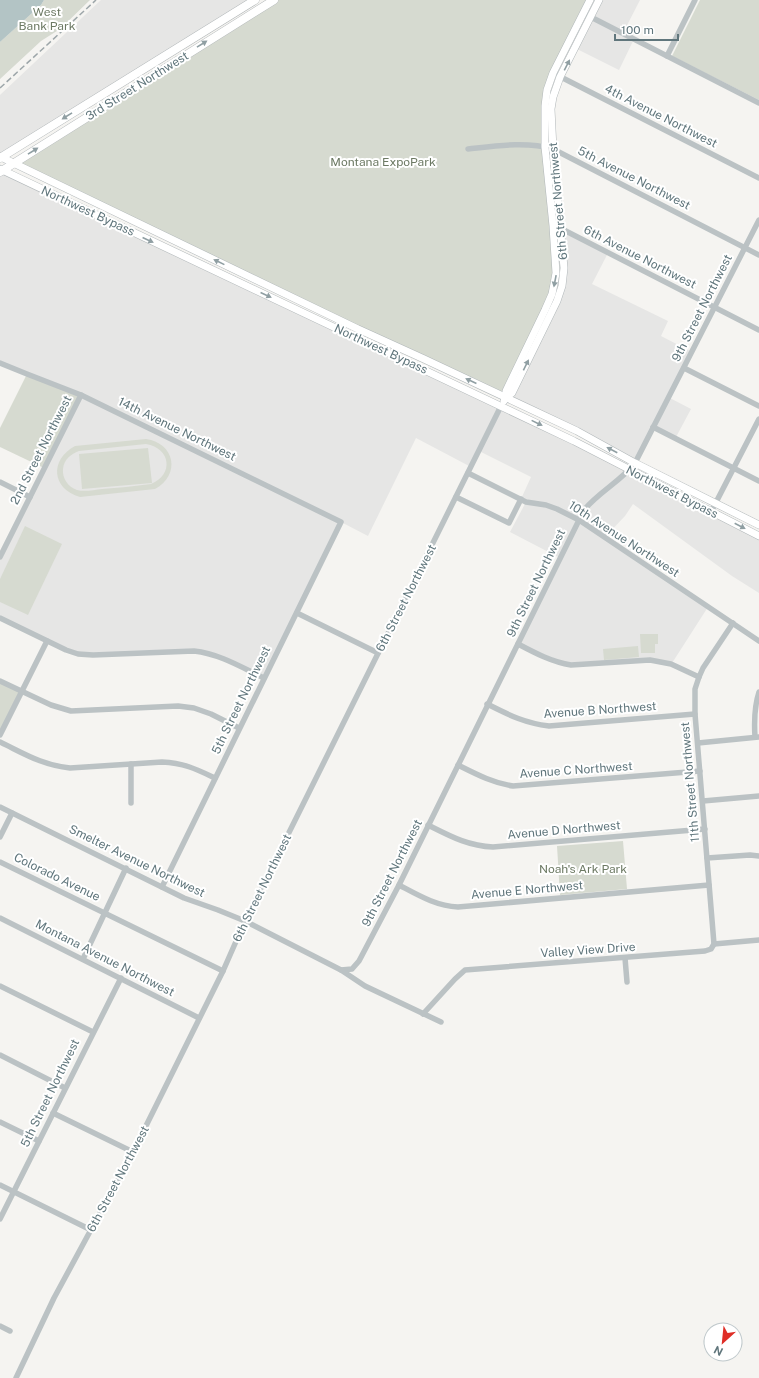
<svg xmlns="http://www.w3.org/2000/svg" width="759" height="1378" font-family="'Public Sans',sans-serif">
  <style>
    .built { fill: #e6e6e5 }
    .green { fill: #d6dad0; fill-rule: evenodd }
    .water { fill: #b3c4c5 }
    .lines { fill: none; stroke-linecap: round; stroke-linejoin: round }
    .major-casing { stroke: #b1b7b9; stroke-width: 8 }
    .highway-casing { stroke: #b1b6b8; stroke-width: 9 }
    .minor { stroke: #bbc2c4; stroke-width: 5.5 }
    .major { stroke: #fff; stroke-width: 7 }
    .highway { stroke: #fff; stroke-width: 8 }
    .rail { stroke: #9da6a9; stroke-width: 1.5; stroke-dasharray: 6 3; stroke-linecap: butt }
    .oneway { fill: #909fa3 }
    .labels { text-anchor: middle; stroke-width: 4; stroke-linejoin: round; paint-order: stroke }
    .park-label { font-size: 12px; fill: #6c7963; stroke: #fff }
    .street-label { font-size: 12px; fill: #60767c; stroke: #fff }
  </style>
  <rect width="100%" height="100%" fill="#f5f4f1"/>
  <g class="built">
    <polygon points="101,0 256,0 0,158 0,95"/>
    <polygon points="599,0 640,0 623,33 634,39 619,70 575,48"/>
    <polygon points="0,172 420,367 759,536 759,593 732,576 633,504 625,516 605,537 708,607 674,660 671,664 650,660 571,665 518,644 560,558 510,532 526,502 521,499 531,477 479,451 471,467 416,438 368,536 341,522 264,678 209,653 78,654 0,618 0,557 81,395 0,363"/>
    <polygon points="560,228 608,253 592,284 668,321 661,336 692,352 668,397 691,409 675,439 653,428 635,463 506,397 562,286"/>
  </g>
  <g class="green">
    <polygon points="44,0 90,0 60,29 41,41 0,79 0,42 41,5"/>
    <polygon points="274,0 588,0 550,74 545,106 554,284 506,397 14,163"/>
    <polygon points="700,0 759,0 759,100 672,56"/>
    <polygon points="27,374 81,395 44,468 0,447 0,428"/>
    <path d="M 146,439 C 175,443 181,475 155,489 L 80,497 C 52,489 49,460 75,446 ZM 146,444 C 171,448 174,475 151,484 C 134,486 118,488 102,489 C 94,490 84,492 77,490 C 68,487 62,478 63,469 C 64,459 71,454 79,451 Z"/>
    <polygon points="148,448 152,483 82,489 79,454"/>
    <polygon points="25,526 62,544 28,615 0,602 0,579"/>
    <polygon points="640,634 658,634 658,644 655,644 655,653 641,653"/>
    <polygon points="638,646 639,657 604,660 603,649"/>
    <polygon points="0,681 22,691 0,733"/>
    <polygon points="623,841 627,889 560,895 557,846"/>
  </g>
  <polygon class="water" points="0,0 44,0 41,5 0,42"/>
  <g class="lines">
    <defs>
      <g id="major">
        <polyline points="1,157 358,329 424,359 577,431 635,463 759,525"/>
        <polyline points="0,169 574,441 759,536"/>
        <polyline points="506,397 506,391 545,310 552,294 554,284 556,273 553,226 545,147 545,106 547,90 553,73 590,0"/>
        <polyline points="504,401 506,397 512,393 557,301 562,286 564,268 553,149 551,109 553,97 560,77 599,0"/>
      </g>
      <g id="highway">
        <polyline points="0,158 255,0"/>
        <polyline points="0,172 274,0"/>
      </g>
    </defs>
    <use href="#major" class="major-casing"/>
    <use href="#highway" class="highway-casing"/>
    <g class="minor">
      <polyline points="583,13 759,103"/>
      <polyline points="667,56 695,0"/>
      <polyline points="553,73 759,178"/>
      <path d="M 468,149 C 495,146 526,141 553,149 L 759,255"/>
      <polyline points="558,227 759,330"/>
      <polyline points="0,363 27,374 81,395 341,522 162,887"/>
      <polyline points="684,368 759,406"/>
      <polyline points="653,427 759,481"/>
      <polyline points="468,473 526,502 546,505 557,509 579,520 759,641"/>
      <polyline points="0,482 30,497"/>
      <polyline points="456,497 509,523 521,499"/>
      <polyline points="711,512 759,419"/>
      <polyline points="0,557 81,395"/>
      <polyline points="297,613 378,653"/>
      <path d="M 0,618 L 66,650 L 78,654 L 93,655 L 194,651 C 220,654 241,667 264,678"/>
      <path d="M 518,644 C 535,653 552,662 571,665 L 650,660 L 671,664 L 699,677"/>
      <polyline points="0,681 51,705 71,711 178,706 194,708 211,714 239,728"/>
      <path d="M 487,704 C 509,715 524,723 549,726 L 695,714"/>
      <polyline points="0,735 47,641"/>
      <path d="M 755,737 C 754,721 754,707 759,692"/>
      <path d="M 0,742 C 25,754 42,765 70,768 L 162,762 C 184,763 196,769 215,778"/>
      <polyline points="698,743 759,737"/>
      <path d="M 458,765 C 476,774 493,783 513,786 L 700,771"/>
      <polyline points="703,801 759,796"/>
      <polyline points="131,803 131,764"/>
      <path d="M 0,807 L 184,898 L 218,910 L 245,921 L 341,970 L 352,969 L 359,961 L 399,885 L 584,510 C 599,492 621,481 635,463 L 759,220"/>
      <path d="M 428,825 C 450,836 468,846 493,847 L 705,829"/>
      <polyline points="0,837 12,813"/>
      <polyline points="707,858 750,855 759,856"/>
      <polyline points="0,862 223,971"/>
      <path d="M 399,885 C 418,895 436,906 458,907 L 709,885"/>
      <polyline points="0,918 199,1018"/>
      <polyline points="714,944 759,940"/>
      <polyline points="625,958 627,982"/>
      <polyline points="83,959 126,868"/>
      <polyline points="341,970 365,986 441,1022"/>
      <polyline points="0,986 93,1032"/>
      <polyline points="423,1014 455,979 465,970 705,951 711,949 714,944 695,714 695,689 699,677 703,668 733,623"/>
      <polyline points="0,1055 65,1088"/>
      <polyline points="53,1113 133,1152"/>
      <polyline points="0,1122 39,1141"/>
      <polyline points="0,1185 91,1230"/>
      <polyline points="0,1219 121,978"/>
      <polyline points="0,1326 10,1331"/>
      <polyline points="16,1378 54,1298 133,1152 223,971 245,921 501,406"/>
    </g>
    <use href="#major" class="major"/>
    <use href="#highway" class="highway"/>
    <polyline class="rail" points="0,88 96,0"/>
  </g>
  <defs><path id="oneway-solid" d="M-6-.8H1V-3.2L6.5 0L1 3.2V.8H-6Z"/></defs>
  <g class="oneway">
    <use href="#oneway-solid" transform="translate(202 44) rotate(-32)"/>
    <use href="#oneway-solid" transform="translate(567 65) rotate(-63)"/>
    <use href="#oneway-solid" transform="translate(67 116) rotate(148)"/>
    <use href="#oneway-solid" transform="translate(33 151) rotate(-32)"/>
    <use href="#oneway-solid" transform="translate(148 240) rotate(25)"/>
    <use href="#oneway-solid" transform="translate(219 262) rotate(-154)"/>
    <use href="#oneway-solid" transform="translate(555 281) rotate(101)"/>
    <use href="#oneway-solid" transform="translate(266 295) rotate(25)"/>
    <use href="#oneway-solid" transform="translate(526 365) rotate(-64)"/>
    <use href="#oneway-solid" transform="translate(471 381) rotate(-155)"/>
    <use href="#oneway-solid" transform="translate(537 423) rotate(26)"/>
    <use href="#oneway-solid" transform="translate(612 450) rotate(-152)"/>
    <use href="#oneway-solid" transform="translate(740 526) rotate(27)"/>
  </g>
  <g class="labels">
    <g class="park-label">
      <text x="47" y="16">West<tspan x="47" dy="14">Bank Park</tspan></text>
      <text x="383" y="166">Montana ExpoPark</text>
      <text x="583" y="873">Noah's Ark Park</text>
    </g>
    <g class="street-label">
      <text transform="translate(137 86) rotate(-32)" y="4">3rd Street Northwest</text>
      <text transform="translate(661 116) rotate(27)" y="4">4th Avenue Northwest</text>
      <text transform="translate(634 178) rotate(27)" y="4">5th Avenue Northwest</text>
      <text transform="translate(558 201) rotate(-95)" y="4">6th Street Northwest</text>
      <text transform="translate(88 211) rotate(25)" y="4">Northwest Bypass</text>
      <text transform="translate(640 257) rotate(27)" y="4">6th Avenue Northwest</text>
      <text transform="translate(702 308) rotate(-63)" y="4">9th Street Northwest</text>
      <text transform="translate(381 349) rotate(25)" y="4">Northwest Bypass</text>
      <text transform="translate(177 429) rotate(26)" y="4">14th Avenue Northwest</text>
      <text transform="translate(41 450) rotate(-63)" y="4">2nd Street Northwest</text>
      <text transform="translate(672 492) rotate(27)" y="4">Northwest Bypass</text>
      <text transform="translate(624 539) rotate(33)" y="4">10th Avenue Northwest</text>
      <text transform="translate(536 583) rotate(-64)" y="4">9th Street Northwest</text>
      <text transform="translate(406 598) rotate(-63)" y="4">6th Street Northwest</text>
      <text transform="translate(241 700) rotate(-64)" y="4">5th Street Northwest</text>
      <text transform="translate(600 710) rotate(-4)" y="4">Avenue B Northwest</text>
      <text transform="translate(576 770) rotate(-4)" y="4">Avenue C Northwest</text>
      <text transform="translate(690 782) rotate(-95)" y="4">11th Street Northwest</text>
      <text transform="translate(564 830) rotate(-5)" y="4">Avenue D Northwest</text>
      <text transform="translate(137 861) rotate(26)" y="4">Smelter Avenue Northwest</text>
      <text transform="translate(392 873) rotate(-63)" y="4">9th Street Northwest</text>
      <text transform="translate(57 877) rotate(26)" y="4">Colorado Avenue</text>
      <text transform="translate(262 888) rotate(-64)" y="4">6th Street Northwest</text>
      <text transform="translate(527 890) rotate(-5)" y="4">Avenue E Northwest</text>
      <text transform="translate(588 950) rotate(-4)" y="4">Valley View Drive</text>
      <text transform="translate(105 958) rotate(27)" y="4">Montana Avenue Northwest</text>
      <text transform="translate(50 1093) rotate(-64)" y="4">5th Street Northwest</text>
      <text transform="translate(118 1179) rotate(-62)" y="4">6th Street Northwest</text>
    </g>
  </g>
  <g transform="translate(723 1342) rotate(207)"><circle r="19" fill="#ffffff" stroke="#bfc8cb"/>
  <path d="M0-3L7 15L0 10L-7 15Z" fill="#df2e27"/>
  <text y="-6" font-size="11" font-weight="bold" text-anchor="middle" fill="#60767c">N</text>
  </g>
  <path d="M615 34v6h63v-6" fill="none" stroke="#60767c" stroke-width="2"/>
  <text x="621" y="34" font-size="12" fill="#60767c" stroke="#ffffff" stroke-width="3" paint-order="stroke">100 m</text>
</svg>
